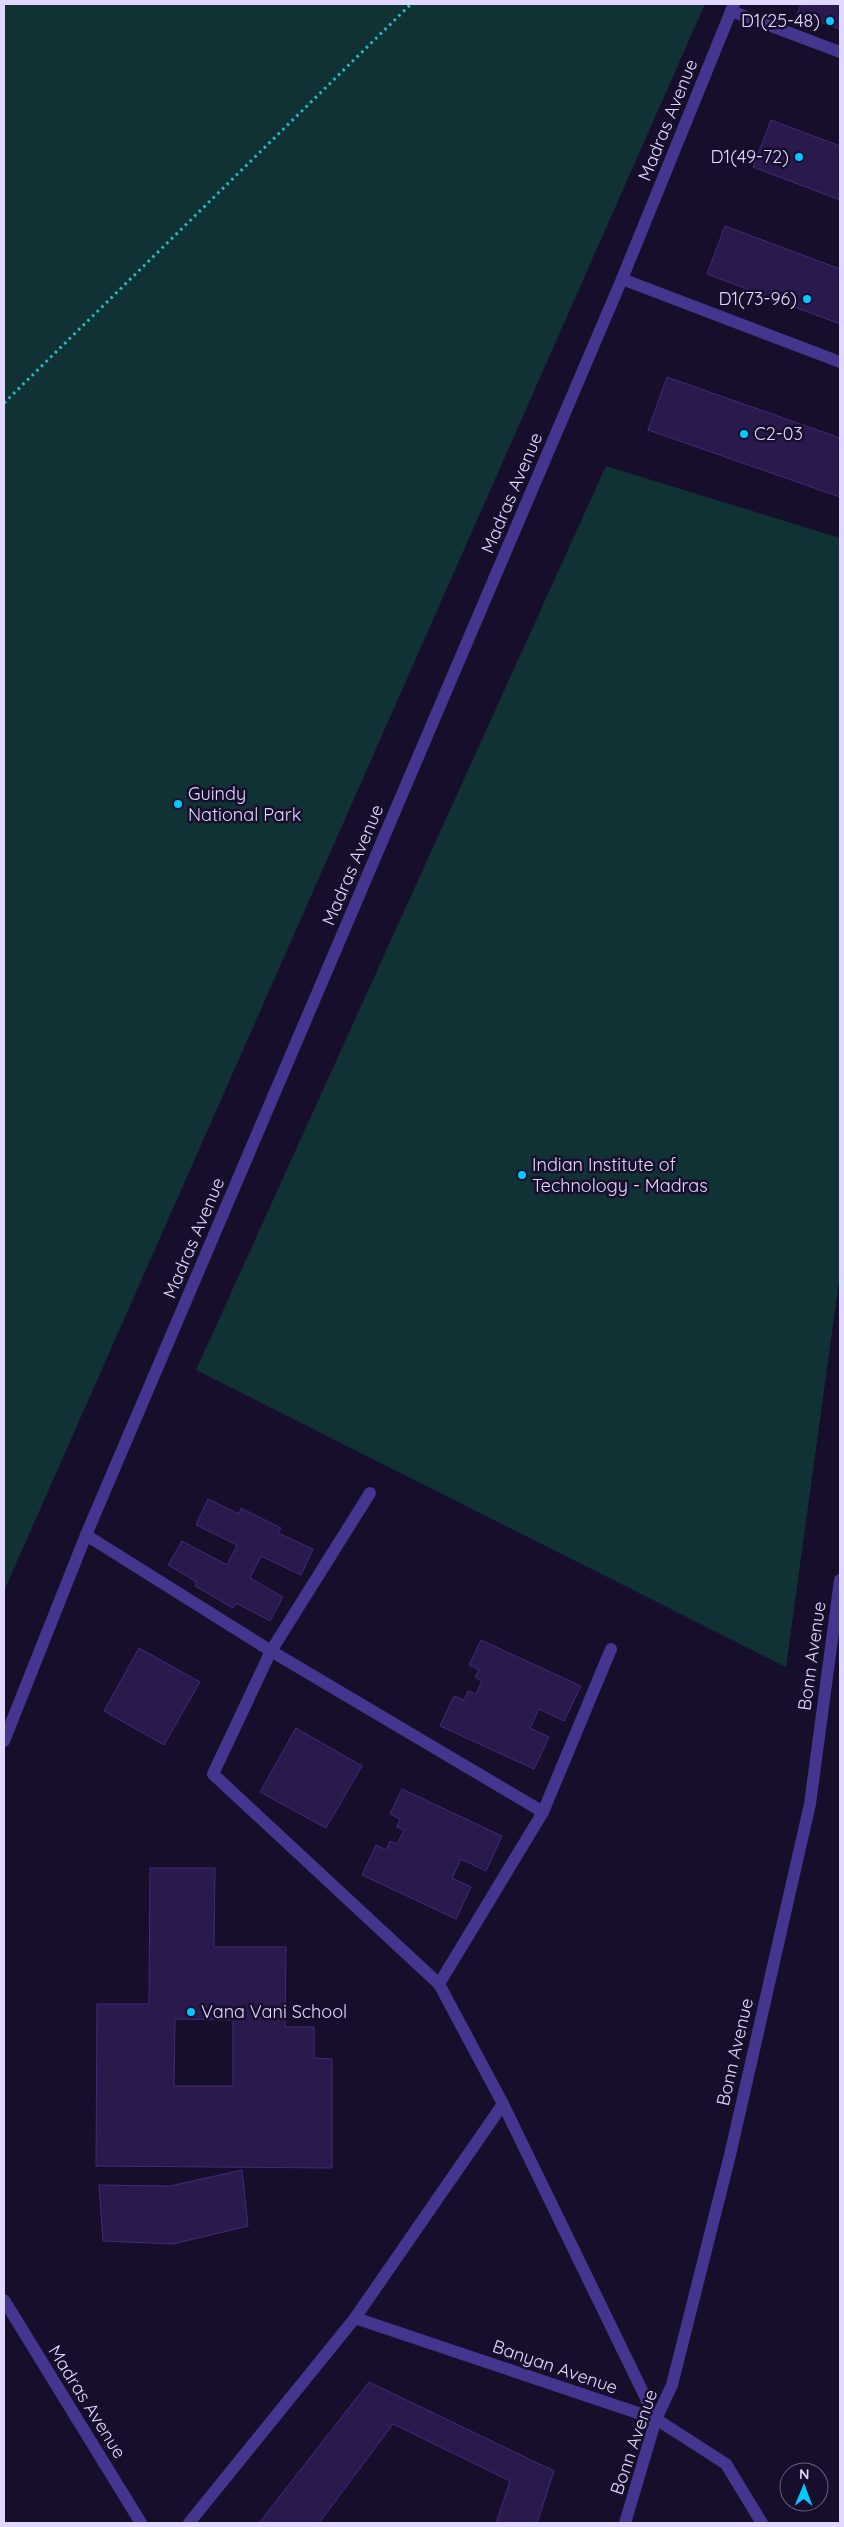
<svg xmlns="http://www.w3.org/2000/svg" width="844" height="2527" font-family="Quicksand,sans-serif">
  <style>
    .green { fill: #113235 }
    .building { fill: #2a194d; stroke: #43297b; fill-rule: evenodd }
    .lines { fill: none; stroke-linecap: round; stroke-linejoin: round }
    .path { stroke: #26bcc6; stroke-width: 3; stroke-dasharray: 2.5 4; stroke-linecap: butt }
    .minor { stroke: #44368e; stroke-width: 12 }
    .poi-dot { fill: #04c8ff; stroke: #170e2b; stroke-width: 2 }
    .labels { text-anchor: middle; stroke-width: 5; stroke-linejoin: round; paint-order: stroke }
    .poi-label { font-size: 18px; fill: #e1d8ff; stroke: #170e2b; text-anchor: start }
    .street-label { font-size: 18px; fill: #e1d8ff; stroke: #170e2b }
  </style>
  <rect width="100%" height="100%" fill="#170e2b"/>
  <g class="green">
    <polygon points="4,4 705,4 4,1591"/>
    <polygon points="606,466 840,538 840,1274 786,1667 196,1370"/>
  </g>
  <g class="building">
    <polygon points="801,4 840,4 840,29 797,14"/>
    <polygon points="771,120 840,146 840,200 753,167"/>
    <polygon points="725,226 840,269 840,324 707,274"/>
    <polygon points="667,377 840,438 840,497 648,430"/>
    <polygon points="208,1499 239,1514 241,1508 281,1528 278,1533 313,1549 301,1575 261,1556 250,1578 283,1597 270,1621 236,1603 233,1608 195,1586 197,1582 168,1565 182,1541 227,1565 237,1545 196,1525"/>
    <polygon points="481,1640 581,1686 564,1721 539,1709 530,1728 549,1737 534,1769 440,1726 454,1696 464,1700 468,1691 476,1694 482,1681 475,1677 479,1670 469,1665"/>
    <polygon points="139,1648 200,1682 164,1745 104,1711"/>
    <polygon points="296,1728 362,1766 326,1828 260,1792"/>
    <polygon points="402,1789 502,1836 486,1871 461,1859 452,1878 471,1887 456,1919 362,1875 376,1845 386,1850 390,1841 397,1844 404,1830 397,1827 400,1819 390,1814"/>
    <path d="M 150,1868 L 215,1868 L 214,1947 L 286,1947 L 285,2027 L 314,2027 L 314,2058 L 332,2059 L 332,2168 L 96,2166 L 97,2004 L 149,2004 ZM 175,2019 L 233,2020 L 233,2086 L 174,2086 Z"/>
    <polygon points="242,2170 248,2226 173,2244 103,2241 99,2185 170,2186"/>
    <polygon points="369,2382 554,2471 537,2523 496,2523 510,2481 393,2424 319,2523 259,2523"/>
  </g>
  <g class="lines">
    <polyline class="path" points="4,403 411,4"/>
    <g class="minor">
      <polyline points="731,11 840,52"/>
      <polyline points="622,279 840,362"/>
      <polyline points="370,1493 271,1651 213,1774 439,1984 503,2104 656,2419"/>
      <polyline points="86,1535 271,1651 543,1812"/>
      <polyline points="4,1741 86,1535 622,279 734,4"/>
      <polyline points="439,1984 543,1812 611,1649"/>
      <polyline points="4,2300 141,2523"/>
      <polyline points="355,2318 656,2419 726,2464 762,2523"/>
      <polyline points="189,2523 355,2318 503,2104"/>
      <polyline points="625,2523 656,2419 672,2385 730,2155 810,1804 840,1580"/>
    </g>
  </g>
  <g class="poi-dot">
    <circle cx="830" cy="21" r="5"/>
    <circle cx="799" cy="157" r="5"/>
    <circle cx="807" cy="299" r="5"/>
    <circle cx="744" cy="434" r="5"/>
    <circle cx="178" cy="804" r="5"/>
    <circle cx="522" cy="1175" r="5"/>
    <circle cx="191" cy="2012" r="5"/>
  </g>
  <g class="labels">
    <g class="poi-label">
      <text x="820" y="27" text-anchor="end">D1(25-48)</text>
      <text x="789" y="163" text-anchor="end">D1(49-72)</text>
      <text x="797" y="305" text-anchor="end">D1(73-96)</text>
      <text x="754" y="440">C2-03</text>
      <text x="188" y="800">Guindy<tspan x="188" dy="21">National Park</tspan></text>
      <text x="532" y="1171">Indian Institute of<tspan x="532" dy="21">Technology - Madras</tspan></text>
      <text x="201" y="2018">Vana Vani School</text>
    </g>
    <g class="street-label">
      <text transform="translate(668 120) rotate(-68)" y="6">Madras Avenue</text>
      <text transform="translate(512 493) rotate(-67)" y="6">Madras Avenue</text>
      <text transform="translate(353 865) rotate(-67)" y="6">Madras Avenue</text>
      <text transform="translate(194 1238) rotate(-67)" y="6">Madras Avenue</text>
      <text transform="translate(812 1656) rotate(-82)" y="6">Bonn Avenue</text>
      <text transform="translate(735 2052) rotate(-77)" y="6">Bonn Avenue</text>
      <text transform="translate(555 2367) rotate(19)" y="6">Banyan Avenue</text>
      <text transform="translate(87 2402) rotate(58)" y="6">Madras Avenue</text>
      <text transform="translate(634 2442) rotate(-71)" y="6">Bonn Avenue</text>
    </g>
  </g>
  <rect width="844" height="2527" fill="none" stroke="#e1d8ff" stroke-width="10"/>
  <g transform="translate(804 2487) rotate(1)"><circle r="24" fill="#170e2b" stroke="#685f80"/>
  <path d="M0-4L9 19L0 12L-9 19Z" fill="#04c8ff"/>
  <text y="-8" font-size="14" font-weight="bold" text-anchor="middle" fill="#e1d8ff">N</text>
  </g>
</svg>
